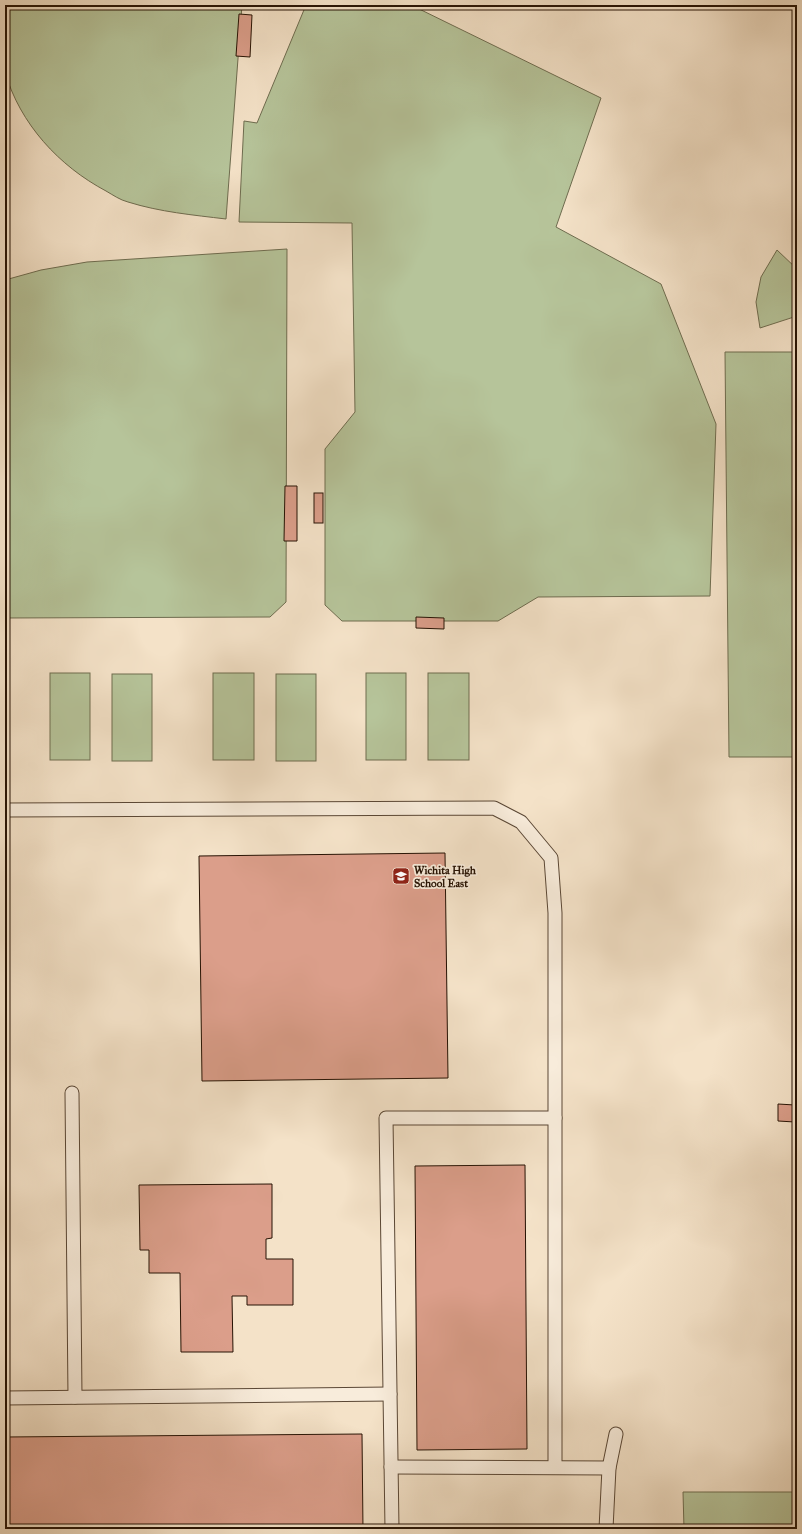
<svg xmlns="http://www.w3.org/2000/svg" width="802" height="1534" font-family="'IM FELL Great Primer',serif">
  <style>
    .green { fill: #b6c49a; stroke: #6e6c4f }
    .building { fill: #db9e8a; stroke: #271304 }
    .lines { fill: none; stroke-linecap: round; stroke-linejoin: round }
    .service-casing { stroke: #5a4735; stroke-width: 15 }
    .service { stroke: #f8ecdb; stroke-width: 13 }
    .labels { text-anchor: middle; stroke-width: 3.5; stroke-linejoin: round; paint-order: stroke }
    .poi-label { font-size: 11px; font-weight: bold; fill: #271304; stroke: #f8ecdb; text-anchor: start }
  </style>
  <rect width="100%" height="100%" fill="#f4e2c8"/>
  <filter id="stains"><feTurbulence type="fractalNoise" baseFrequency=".005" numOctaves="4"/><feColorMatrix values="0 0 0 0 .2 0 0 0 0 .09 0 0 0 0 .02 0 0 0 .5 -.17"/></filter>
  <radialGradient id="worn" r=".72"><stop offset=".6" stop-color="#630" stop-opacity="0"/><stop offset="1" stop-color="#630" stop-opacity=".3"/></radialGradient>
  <g class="green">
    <path d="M 5,5 L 242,5 L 226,219 C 193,215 160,212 128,202 C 120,200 113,195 106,191 C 59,166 20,124 5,72 Z"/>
    <polygon points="306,5 411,5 601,98 556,227 661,284 716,424 710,596 538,597 498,621 342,621 325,605 325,449 355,412 352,223 239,222 244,121 257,123"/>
    <polygon points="287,249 286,602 270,617 5,618 5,280 41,270 87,262"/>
    <polygon points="777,250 797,269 797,316 760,328 756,302 761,277"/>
    <polygon points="725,352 797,352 797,757 729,757"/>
    <rect x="50" y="673" width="40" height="87"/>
    <rect x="213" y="673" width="41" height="87"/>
    <rect x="366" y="673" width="40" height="87"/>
    <rect x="428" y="673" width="41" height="87"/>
    <rect x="112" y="674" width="40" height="87"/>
    <rect x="276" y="674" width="40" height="87"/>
    <polygon points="797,1492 797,1529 684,1529 683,1492"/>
  </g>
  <g class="building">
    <polygon points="239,14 252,15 250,57 236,56"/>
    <polygon points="285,486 297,486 297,541 284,541"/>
    <rect x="314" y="493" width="9" height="30"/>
    <polygon points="416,617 444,618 444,629 416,628"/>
    <polygon points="445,853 448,1078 202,1081 199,856"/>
    <polygon points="778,1104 795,1105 795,1122 778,1121"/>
    <polygon points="525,1165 527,1449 417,1450 415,1166"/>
    <polygon points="272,1184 272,1238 266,1239 266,1259 293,1259 293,1305 247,1305 247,1296 232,1296 233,1352 181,1352 180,1273 149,1273 149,1250 140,1250 139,1185"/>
    <polygon points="362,1434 363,1529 5,1529 5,1437"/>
  </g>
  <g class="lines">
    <defs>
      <g id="service">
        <polyline points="5,810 494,808 521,822 551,858 555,913 555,1467"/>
        <polyline points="72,1093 75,1397"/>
        <polyline points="5,1398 390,1394"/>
        <polyline points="391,1467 609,1468"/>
        <polyline points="392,1529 386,1118 555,1118"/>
        <polyline points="606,1529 609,1468 616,1434"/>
      </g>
    </defs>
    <use href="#service" class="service-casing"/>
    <use href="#service" class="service"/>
  </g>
  <defs>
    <symbol id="school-square" viewBox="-11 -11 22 22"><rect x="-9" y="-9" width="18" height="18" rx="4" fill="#8f2418" stroke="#f8ecdb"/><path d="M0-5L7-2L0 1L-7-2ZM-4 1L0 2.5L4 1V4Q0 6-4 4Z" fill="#fff"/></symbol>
  </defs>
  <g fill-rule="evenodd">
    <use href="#school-square" x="391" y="866" width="20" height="20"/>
  </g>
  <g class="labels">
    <g class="poi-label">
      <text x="414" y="874">Wichita High<tspan x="414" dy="13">School East</tspan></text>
    </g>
  </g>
  <rect width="802" height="1534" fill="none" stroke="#f4e2c8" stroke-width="20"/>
  <rect x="6" y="6" width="790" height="1522" fill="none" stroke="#271304" stroke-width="2"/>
  <rect x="10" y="10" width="782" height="1514" fill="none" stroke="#271304"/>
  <rect width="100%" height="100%" filter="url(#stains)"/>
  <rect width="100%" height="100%" fill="url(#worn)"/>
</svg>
